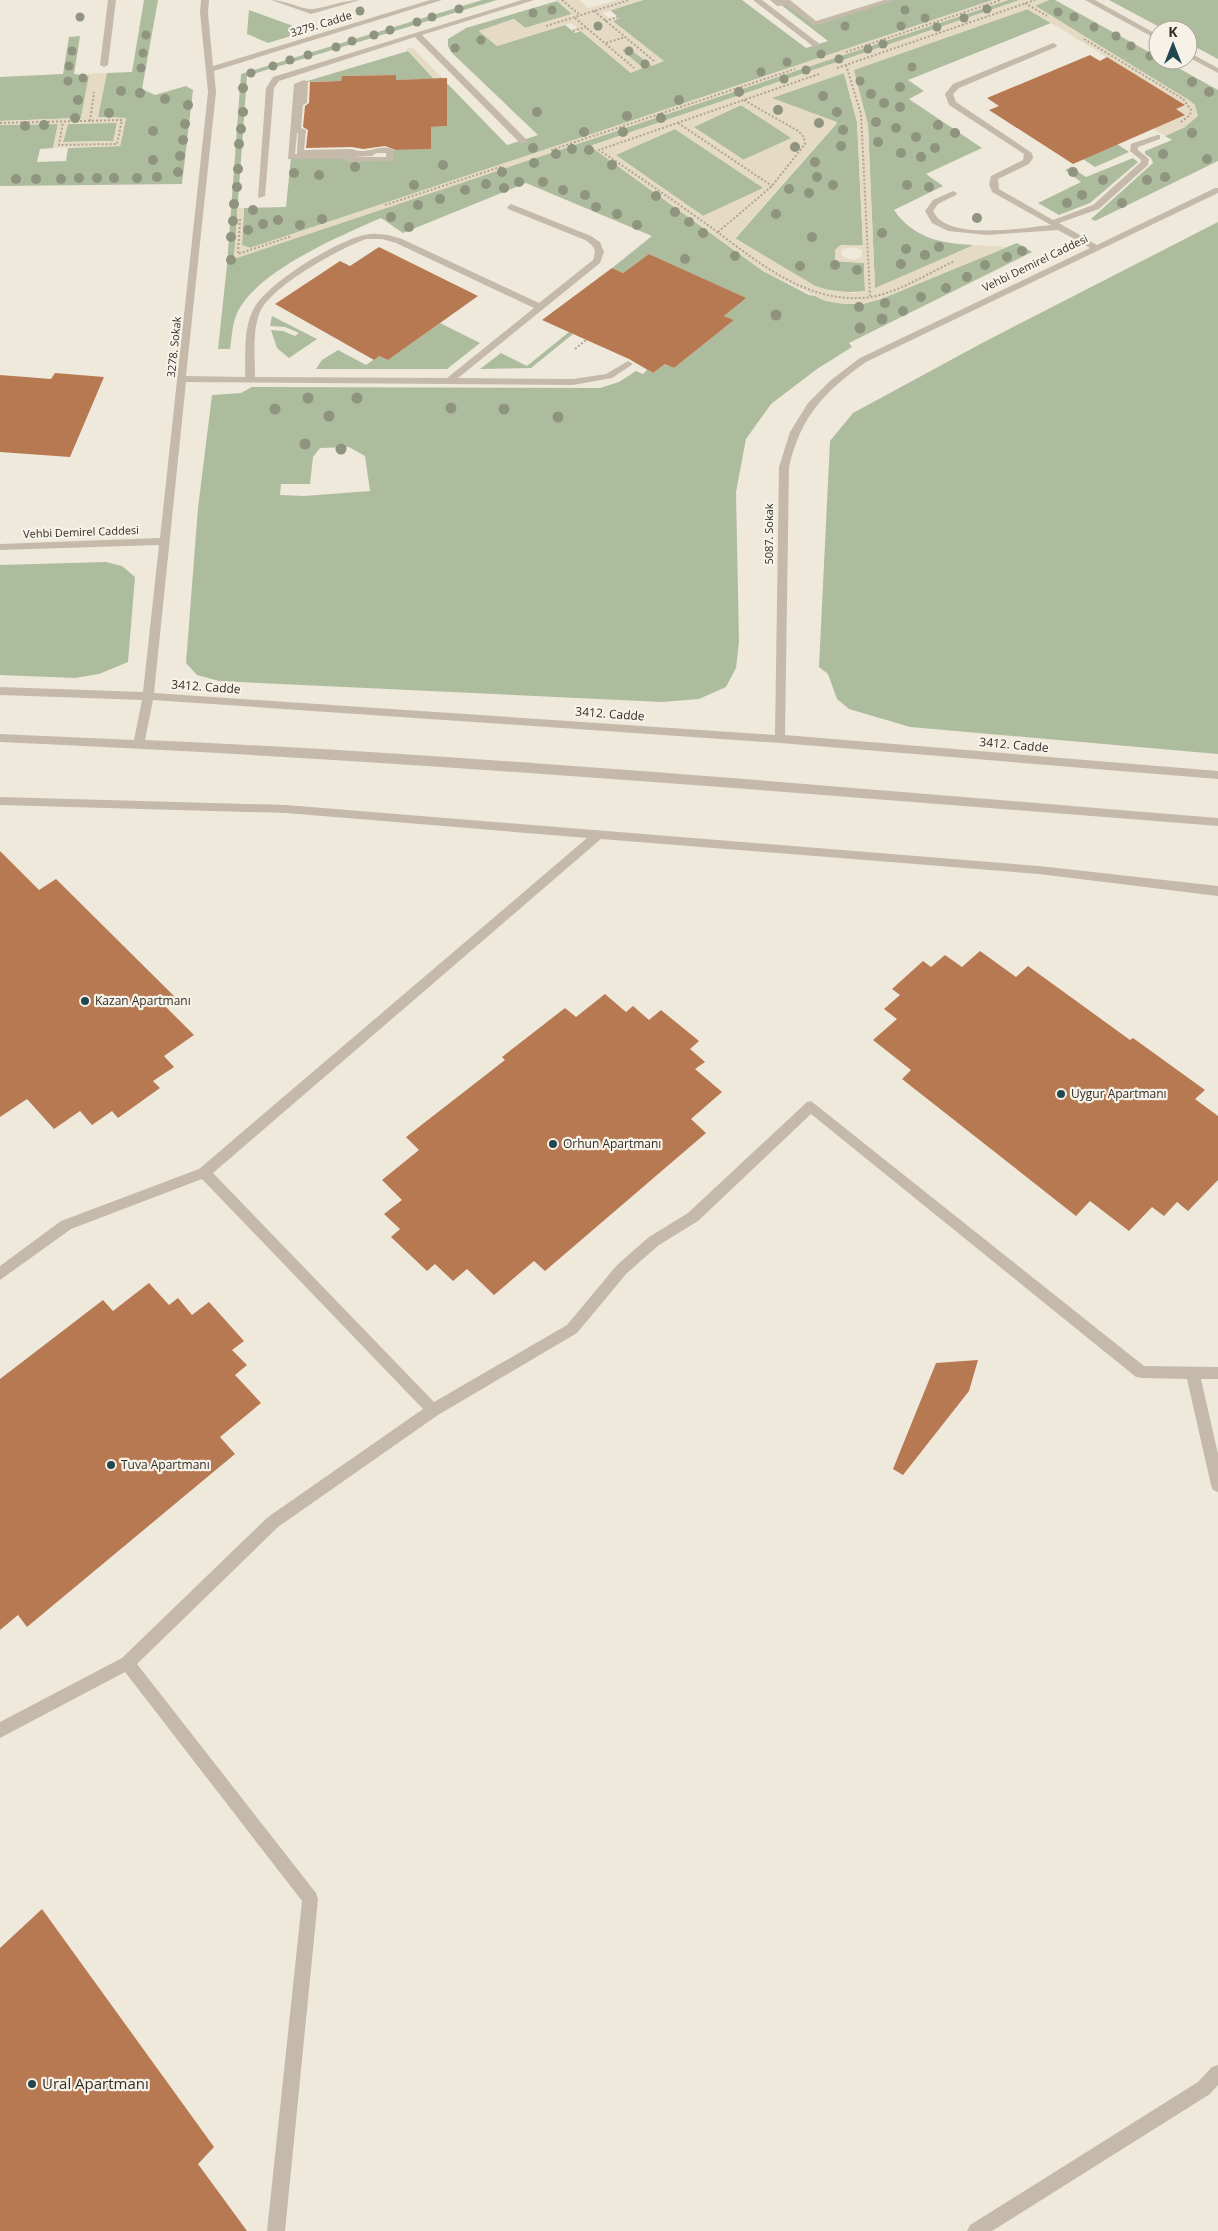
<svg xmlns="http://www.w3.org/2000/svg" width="1218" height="2231" font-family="'Open Sans',sans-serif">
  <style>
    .green { fill: #aebc9e; fill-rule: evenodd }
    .plaza { fill: #e5dbc5; fill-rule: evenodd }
    .building { fill: #b77952 }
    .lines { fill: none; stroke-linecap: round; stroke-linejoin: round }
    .path { stroke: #b1a494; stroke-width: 2; stroke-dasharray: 2 2; stroke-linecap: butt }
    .minor { fill: #c5baaa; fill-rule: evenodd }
    .tree { fill: #8e947d }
    .poi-dot { fill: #234750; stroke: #f7f2e8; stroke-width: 2 }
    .labels { text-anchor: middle; stroke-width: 4.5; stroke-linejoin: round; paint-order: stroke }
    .far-street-label { font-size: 11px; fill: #332d28; stroke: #f7f2e8 }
    .street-label { font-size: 12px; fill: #332d28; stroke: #f7f2e8 }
    .poi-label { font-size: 12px; fill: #332d28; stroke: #f7f2e8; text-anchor: start }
    .near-poi-label { font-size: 15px; fill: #332d28; stroke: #f7f2e8; text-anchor: start }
  </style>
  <rect width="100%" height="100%" fill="#efe9dc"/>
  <g class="green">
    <polygon points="144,0 158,0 142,89 155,95 186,86 193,90 182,184 0,186 0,125 58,124 53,148 40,149 37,162 66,161 68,148 120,146 126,118 98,117 105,75 107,73 132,72"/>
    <path d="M 482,0 L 497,0 L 247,76 L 234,258 L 1008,0 L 1020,0 L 590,146 L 763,271 L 809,295 L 863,304 L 881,299 L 1017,243 L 1032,252 L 849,343 L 852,347 L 817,369 L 771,404 L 746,439 L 736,492 L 739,642 L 736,668 L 726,687 L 699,699 L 662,702 L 219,681 L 197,675 L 186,663 L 198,508 L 212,395 L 241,393 L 252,387 L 600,388 L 619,382 L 636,371 L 643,374 L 647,370 L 653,373 L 665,364 L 674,368 L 734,320 L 724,316 L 745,298 L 649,254 L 623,273 L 612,268 L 652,236 L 526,183 L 403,233 L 381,218 C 340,236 259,270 238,311 C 232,323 232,336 230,349 L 218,349 L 227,265 L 241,74 ZM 349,447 L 365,456 L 370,491 L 304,496 L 280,495 L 281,484 L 310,484 L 313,457 L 320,448 Z"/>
    <polygon points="643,0 742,0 806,48 828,41 780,4 787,2 815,24 892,0 993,0 250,248 242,245 244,208 286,207 291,157 349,156 349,160 389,159 390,150 431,149 431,127 447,126 447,100 434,79 396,80 396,75 342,76 341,81 304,82 408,51 434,79 441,77 507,145 538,135 451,52 448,46 448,39 466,28 557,1 572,14 525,28 514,19 479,31 497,46 565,25 575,33 581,31 631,73 621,50 629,48 652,66 613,21 619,18 610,10"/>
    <polygon points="1049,0 1055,0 1158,57 1158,60 1164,60 1218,90 1218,161 1095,221 1091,219 1153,163 1151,158 1145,154 1145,151 1172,140 1165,136 1185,127 1195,105 1034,5"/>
    <polygon points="1109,0 1218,0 1218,59 1188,43 1188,30 1165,30"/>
    <path d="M 1027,9 L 1051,23 L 908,80 L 924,91 L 909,99 L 982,148 L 926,174 L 943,186 L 894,210 C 913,238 942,244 974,245 L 875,289 L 868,125 L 853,70 Z"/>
    <polygon points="249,10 307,31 268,43 247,34"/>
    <polygon points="80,36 74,74 89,76 81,118 0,121 0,77 63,74 69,37"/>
    <path d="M 844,73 L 857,122 L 863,246 L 841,245 L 835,261 L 864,263 L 865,291 C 848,293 831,292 815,286 L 735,239 L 837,123 L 771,98 Z"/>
    <polygon points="741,105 792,138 743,160 693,127"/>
    <polygon points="117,122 114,141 63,142 68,124"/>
    <polygon points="675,129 764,188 703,216 615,155"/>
    <polygon points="1117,144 1129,152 1095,167 1083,159"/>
    <polygon points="1133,158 1138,162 1090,203 1059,215 1038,203 1081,182 1065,170 1071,167 1086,177"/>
    <polygon points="1218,222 1218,754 910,727 849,709 837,699 828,674 819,667 830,441 853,413 984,342"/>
    <polygon points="272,316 317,339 289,358 277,348 271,330 283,331 295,336 299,333 285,327 270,326"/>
    <polygon points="440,323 480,343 447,369 316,369 322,360 338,350 366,365 379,356 388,360"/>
    <polygon points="569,332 573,334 531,368 480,369 501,353 527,366"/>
    <polygon points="106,562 122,566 135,577 128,662 99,674 75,678 0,675 0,565"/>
  </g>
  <g class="plaza">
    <polygon points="556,0 579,0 589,8 617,0 643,0 603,13 609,18 618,17 620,18 613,21 664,61 652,66 630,48 622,50 643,68 631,73 581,31 573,31 571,30 577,27 571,23 497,46 479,31 514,19 525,28 572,14"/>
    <polygon points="993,0 1008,0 234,259 238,208 244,208 242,245 250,248"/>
    <path d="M 1020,0 L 1049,0 L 1035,6 L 1189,100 L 1195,105 L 1198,116 L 1185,127 L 1165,136 L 1153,129 L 1184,115 L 1176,109 L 1185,105 L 1028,9 L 854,70 L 868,125 L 875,288 L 974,245 L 1007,247 L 881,299 L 863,304 L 843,304 L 825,301 L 763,271 L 590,146 ZM 844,73 L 857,122 L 863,245 L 839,246 L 835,250 L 835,261 L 864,263 L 865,291 L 854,293 L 828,290 L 815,286 L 735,238 L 837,122 L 772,98 ZM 741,105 L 791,138 L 744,160 L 694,127 ZM 675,129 L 763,188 L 703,216 L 616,155 ZM 852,247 L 862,250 L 862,257 L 853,260 L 843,257 L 841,253 L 843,249 Z"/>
    <polygon points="412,47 441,77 435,79 406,49"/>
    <path d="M 107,73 L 98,117 L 126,118 L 120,146 L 53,148 L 58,124 L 0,125 L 0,121 L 81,118 L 89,76 L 86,74 ZM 117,123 L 113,141 L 63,142 L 68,124 Z"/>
  </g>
  <g class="building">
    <polygon points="1090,55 1100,61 1107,57 1185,105 1176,109 1185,115 1073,164 989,110 999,106 987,98"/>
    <polygon points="396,75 396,80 447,78 447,126 431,127 431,149 396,150 385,146 363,149 352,147 306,148 308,130 303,127 305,106 309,103 310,82 341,81 342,76"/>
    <polygon points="379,247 478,296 388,360 379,356 374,360 275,304 340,261 350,266"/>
    <polygon points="649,254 746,298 724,316 734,320 674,368 665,364 653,373 629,359 542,320 612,268 623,273"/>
    <polygon points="55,373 104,377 70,457 0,452 0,375 51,379"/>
    <polygon points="0,851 39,890 56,879 175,997 164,1005 194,1035 164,1056 174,1067 153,1081 160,1088 118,1118 112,1111 92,1125 80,1111 54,1129 27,1099 0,1117"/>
    <polygon points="980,951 1016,977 1028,966 1130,1040 1133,1038 1205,1090 1195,1099 1218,1116 1218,1180 1188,1211 1177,1202 1164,1216 1152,1207 1129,1231 1090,1201 1076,1216 902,1079 911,1070 873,1040 897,1019 884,1009 900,995 892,989 923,961 931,967 945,955 962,967"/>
    <polygon points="605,994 626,1012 633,1006 649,1020 661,1010 699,1041 690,1049 705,1062 695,1069 722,1092 691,1119 706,1133 545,1271 534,1261 494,1295 467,1269 453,1281 435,1264 427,1271 391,1237 400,1229 384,1214 402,1200 382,1180 419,1150 406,1137 505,1060 502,1057 565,1008 576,1017"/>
    <polygon points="149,1283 169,1305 178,1298 192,1315 209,1302 244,1341 232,1350 247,1365 235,1375 261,1403 220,1437 235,1454 27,1627 18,1615 0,1630 0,1379 103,1300 113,1311"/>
    <polygon points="978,1360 969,1391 903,1475 893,1469 936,1363"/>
    <polygon points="42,1909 214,2147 198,2164 247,2231 0,2231 0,1948"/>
  </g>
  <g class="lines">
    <g class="path">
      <polyline points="562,0 580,15"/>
      <polyline points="1025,3 1047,16"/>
      <polyline points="594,11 654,61"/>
      <polyline points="575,18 634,68"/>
      <polyline points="605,21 618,17"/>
      <polyline points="546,26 629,0"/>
      <polyline points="573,31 586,27"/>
      <polyline points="1084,39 1183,99 1191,110 1190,115 1181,122"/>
      <polyline points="606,43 625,37"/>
      <polyline points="846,52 1001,0"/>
      <polyline points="846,65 861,114 870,296"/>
      <polyline points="837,68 1035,0"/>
      <path d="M 819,74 L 599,150 C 635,174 670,198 705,223 C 751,256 800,301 860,298 C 893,297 925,274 955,261"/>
      <polyline points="90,121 94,92"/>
      <polyline points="0,123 122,120 117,144 59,145 63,122"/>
      <polyline points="678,123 772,186"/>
      <polyline points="551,150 795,69"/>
      <polyline points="385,205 503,166"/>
      <polyline points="240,219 238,254 292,236"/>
      <polyline points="718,232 772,186 805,144 804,137 798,131 744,100"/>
      <polyline points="575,349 586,340"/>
    </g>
    <g class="minor">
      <polygon points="108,0 116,0 108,65 104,67 100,65"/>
      <path d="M 201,0 L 209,0 L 208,13 L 213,66 L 430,0 L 442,0 L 214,71 L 216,92 L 186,376 L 245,377 C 246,355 243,332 252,312 C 263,285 336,241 364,235 C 377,232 390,235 402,239 L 539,303 L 593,260 C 597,249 594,246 585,240 L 508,209 L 507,207 L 511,204 L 591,236 L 600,242 L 604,252 L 600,263 L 458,378 L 573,379 L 606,374 L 628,361 L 633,364 L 612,378 L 573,385 L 186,382 L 154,693 L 775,735 L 779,467 L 790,432 L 808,403 L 831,380 L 860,358 L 1090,248 L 1058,230 L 987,235 L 948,231 L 932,223 L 925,211 L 933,200 L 953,191 L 957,193 L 956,195 L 938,204 L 933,211 C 935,214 937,218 940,220 C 963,238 1023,228 1051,225 L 992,192 L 989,184 L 991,176 L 1023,160 L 1024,154 L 949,105 L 945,94 L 953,84 L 1053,43 L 1057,45 L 1056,47 L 959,88 L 953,94 L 956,102 L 1032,153 L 1033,158 L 1029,164 L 998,179 L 999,189 L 1053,220 L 1093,205 L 1141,162 L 1141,160 L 1130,151 L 1131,144 L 1157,135 L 1160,135 L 1160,139 L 1138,147 L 1138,150 L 1149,159 L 1148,165 L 1099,209 L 1059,223 L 1097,245 L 1215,188 L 1218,188 L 1218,193 L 866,362 C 824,392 801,416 789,467 L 785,735 L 1218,771 L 1218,779 L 780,743 L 153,700 L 145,740 C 503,756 861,789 1218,818 L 1218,826 C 812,794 407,760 0,742 L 0,734 L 134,740 L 142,700 L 0,695 L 0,687 L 143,692 L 159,545 L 0,550 L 0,544 L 160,538 L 208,92 L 200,13 ZM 366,239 L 382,239 L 396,243 L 534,308 L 447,378 L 255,377 C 255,356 252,332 260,312 C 271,286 339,249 366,239 Z"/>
      <path d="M 271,0 C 285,0 303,10 313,9 C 329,7 343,0 360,0 L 311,14 Z"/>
      <polygon points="522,0 534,0 422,35 526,139 526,143 520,143 415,37 279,81 274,88 265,196 258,198 266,88 273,77"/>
      <polygon points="753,0 762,0 821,45 814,47"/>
      <polygon points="770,0 790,0 816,21 884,0 896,0 815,26 786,5 777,6"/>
      <polygon points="1085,0 1095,0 1158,35 1158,40"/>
      <polygon points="1188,52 1218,68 1218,73 1188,57"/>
      <path d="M 304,80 L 308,82 L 307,103 L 303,105 L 301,128 L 306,130 L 304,150 L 352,149 C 366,156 382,142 394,150 L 393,161 L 349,162 L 345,159 L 288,159 L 294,84 ZM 298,133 L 297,154 L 295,154 L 297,133 ZM 376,153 L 386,153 L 386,157 L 353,157 L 372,156 Z"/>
      <polygon points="0,797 286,805 1039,866 1218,886 1218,896 1039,874 601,839 213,1173 434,1402 567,1325 617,1265 649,1237 688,1213 807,1102 811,1101 1144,1366 1218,1367 1218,1379 1201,1379 1218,1454 1218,1492 1213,1490 1211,1485 1187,1379 1141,1378 1136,1377 811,1114 698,1221 659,1245 627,1273 577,1333 438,1415 278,1527 137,1664 316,1893 318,1899 285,2231 267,2231 302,1901 125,1672 0,1738 0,1722 122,1658 268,1517 423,1409 202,1179 71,1229 0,1280 0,1266 61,1221 199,1169 587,838 286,813 0,805"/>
      <polygon points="1218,2065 1218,2085 1210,2094 992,2231 967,2231 970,2225 1198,2082 1212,2067"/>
    </g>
  </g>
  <g class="tree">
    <circle cx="459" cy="9" r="4.5"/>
    <circle cx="987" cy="9" r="4.5"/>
    <circle cx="552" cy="10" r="4.5"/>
    <circle cx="905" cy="10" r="4.5"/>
    <circle cx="360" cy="11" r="4.5"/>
    <circle cx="1058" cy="12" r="4.5"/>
    <circle cx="533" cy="13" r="4.5"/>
    <circle cx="80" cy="17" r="4.5"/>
    <circle cx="432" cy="17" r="4.5"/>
    <circle cx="1074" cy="17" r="4.5"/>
    <circle cx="925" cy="18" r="4.5"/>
    <circle cx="964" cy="18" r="4.5"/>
    <circle cx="417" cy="22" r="4.5"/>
    <circle cx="598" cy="26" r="4.5"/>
    <circle cx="845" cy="26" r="4.5"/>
    <circle cx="901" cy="26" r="4.5"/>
    <circle cx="937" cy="27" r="4.5"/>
    <circle cx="1094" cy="27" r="4.5"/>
    <circle cx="390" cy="30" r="4.5"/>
    <circle cx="146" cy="35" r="4.5"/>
    <circle cx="374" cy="35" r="4.5"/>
    <circle cx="1116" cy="36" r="4.5"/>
    <circle cx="481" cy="40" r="4.5"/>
    <circle cx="352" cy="41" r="4.5"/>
    <circle cx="883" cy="44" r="4.5"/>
    <circle cx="1131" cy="46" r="4.5"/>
    <circle cx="336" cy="47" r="4.5"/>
    <circle cx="455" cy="48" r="4.5"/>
    <circle cx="868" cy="49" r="4.5"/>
    <circle cx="72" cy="51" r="4.5"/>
    <circle cx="629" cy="51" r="4.5"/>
    <circle cx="143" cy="53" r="4.5"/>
    <circle cx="821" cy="54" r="4.5"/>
    <circle cx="308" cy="55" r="4.5"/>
    <circle cx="1150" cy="56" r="4.5"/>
    <circle cx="839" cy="59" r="4.5"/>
    <circle cx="290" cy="60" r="4.5"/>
    <circle cx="787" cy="62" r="4.5"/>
    <circle cx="645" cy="64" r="4.5"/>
    <circle cx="69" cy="66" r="4.5"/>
    <circle cx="273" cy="66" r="4.5"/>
    <circle cx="912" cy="67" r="4.5"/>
    <circle cx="141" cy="68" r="4.5"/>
    <circle cx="806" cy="70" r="4.5"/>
    <circle cx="761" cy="72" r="4.5"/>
    <circle cx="251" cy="73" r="4.5"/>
    <circle cx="83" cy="78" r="4.5"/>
    <circle cx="784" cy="79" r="4.5"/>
    <circle cx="68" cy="81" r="4.5"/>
    <circle cx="860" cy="81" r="4.5"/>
    <circle cx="1192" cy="82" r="5"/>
    <circle cx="900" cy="87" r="5"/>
    <circle cx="243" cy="88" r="5"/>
    <circle cx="121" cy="91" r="5"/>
    <circle cx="739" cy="92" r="5"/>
    <circle cx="1209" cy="92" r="5"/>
    <circle cx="140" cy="93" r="5"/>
    <circle cx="871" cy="94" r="5"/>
    <circle cx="823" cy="96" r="5"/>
    <circle cx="165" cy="99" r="5"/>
    <circle cx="78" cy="100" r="5"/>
    <circle cx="679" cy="100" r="5"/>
    <circle cx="884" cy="103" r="5"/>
    <circle cx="188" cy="105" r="5"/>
    <circle cx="900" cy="107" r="5"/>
    <circle cx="778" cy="110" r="5"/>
    <circle cx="243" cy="112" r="5"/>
    <circle cx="537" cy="112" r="5"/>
    <circle cx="837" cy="112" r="5"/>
    <circle cx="109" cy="113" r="5"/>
    <circle cx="627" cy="116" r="5"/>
    <circle cx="75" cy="118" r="5"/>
    <circle cx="661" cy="118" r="5"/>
    <circle cx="876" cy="122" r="5"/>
    <circle cx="819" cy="123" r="5"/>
    <circle cx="185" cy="124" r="5"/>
    <circle cx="44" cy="125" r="5"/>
    <circle cx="938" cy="125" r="5"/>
    <circle cx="25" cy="126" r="5"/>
    <circle cx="896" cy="128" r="5"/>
    <circle cx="241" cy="129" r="5"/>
    <circle cx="843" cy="130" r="5"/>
    <circle cx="153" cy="131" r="5"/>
    <circle cx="584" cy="132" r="5"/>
    <circle cx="623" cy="132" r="5"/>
    <circle cx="955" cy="133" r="5"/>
    <circle cx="1192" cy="133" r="5"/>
    <circle cx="916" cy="137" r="5"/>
    <circle cx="183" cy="140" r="5"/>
    <circle cx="878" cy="142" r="5"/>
    <circle cx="239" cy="144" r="5"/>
    <circle cx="841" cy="146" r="5"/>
    <circle cx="795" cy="147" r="5"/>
    <circle cx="533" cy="148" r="5"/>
    <circle cx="935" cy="148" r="5"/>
    <circle cx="572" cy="149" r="5"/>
    <circle cx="589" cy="150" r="5"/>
    <circle cx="901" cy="153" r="5"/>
    <circle cx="556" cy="154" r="5"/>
    <circle cx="1163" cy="154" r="5"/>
    <circle cx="180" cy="156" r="5"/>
    <circle cx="921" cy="157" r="5"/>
    <circle cx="1207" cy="159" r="5"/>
    <circle cx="153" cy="160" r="5"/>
    <circle cx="815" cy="162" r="5"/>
    <circle cx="534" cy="163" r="5"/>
    <circle cx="443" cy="165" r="5"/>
    <circle cx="612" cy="165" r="5"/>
    <circle cx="355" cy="167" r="5"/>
    <circle cx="238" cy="169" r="5"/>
    <circle cx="178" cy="172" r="5"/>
    <circle cx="502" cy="172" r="5"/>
    <circle cx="1073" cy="172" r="5"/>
    <circle cx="294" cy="173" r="5"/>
    <circle cx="319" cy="175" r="5"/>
    <circle cx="157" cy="177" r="5"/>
    <circle cx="817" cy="177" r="5"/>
    <circle cx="1165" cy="177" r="5"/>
    <circle cx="79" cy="178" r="5"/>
    <circle cx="97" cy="178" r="5"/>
    <circle cx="114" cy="178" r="5"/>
    <circle cx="137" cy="178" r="5"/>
    <circle cx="16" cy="179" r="5"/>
    <circle cx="36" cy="179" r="5"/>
    <circle cx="61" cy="179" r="5"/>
    <circle cx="1103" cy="180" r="5"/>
    <circle cx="1147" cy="180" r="5"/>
    <circle cx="519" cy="182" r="5"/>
    <circle cx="543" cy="182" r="5"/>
    <circle cx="486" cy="184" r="5"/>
    <circle cx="414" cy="185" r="5"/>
    <circle cx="833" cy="185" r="5"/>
    <circle cx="907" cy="185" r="5"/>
    <circle cx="237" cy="187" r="5"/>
    <circle cx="929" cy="187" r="5"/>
    <circle cx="504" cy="188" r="5"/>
    <circle cx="789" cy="189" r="5"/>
    <circle cx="465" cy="190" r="5"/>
    <circle cx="563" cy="190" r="5"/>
    <circle cx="809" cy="193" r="5"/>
    <circle cx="585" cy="195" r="5"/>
    <circle cx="1082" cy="195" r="5"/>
    <circle cx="656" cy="196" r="5"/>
    <circle cx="440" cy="199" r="5"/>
    <circle cx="1067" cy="203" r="5"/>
    <circle cx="1122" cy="203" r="5"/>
    <circle cx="234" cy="204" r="5"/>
    <circle cx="418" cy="205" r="5"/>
    <circle cx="596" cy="207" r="5"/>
    <circle cx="253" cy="210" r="5"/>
    <circle cx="675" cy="212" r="5"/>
    <circle cx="617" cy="214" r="5"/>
    <circle cx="776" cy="214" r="5"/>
    <circle cx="391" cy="217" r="5"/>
    <circle cx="977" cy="218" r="5"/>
    <circle cx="322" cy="219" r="5"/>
    <circle cx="278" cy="220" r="5"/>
    <circle cx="233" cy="221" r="5"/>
    <circle cx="689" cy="222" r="5"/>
    <circle cx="263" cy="224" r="5"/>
    <circle cx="300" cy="225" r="5"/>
    <circle cx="637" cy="225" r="5"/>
    <circle cx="409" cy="227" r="5"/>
    <circle cx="248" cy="230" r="5"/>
    <circle cx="703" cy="233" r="5"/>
    <circle cx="882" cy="233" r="5"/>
    <circle cx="231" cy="237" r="5"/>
    <circle cx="812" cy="237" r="5"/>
    <circle cx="939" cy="247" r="5"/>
    <circle cx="906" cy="249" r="5"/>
    <circle cx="1022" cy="251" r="5"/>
    <circle cx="925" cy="255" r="5"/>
    <circle cx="735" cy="256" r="5"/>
    <circle cx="1007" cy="257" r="5"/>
    <circle cx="685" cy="259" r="5"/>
    <circle cx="231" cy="260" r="5"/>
    <circle cx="901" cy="264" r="5"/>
    <circle cx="835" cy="265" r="5"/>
    <circle cx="985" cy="265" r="5"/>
    <circle cx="800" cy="266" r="5"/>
    <circle cx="857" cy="270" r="5"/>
    <circle cx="967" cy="277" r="5"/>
    <circle cx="946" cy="288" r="5"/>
    <circle cx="921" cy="297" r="5"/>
    <circle cx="885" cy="303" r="5"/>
    <circle cx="859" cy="307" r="5"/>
    <circle cx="903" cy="311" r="5"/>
    <circle cx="776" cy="315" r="5.5"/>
    <circle cx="882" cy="319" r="5.5"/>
    <circle cx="860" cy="328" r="5.5"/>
    <circle cx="308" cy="398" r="5.5"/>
    <circle cx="357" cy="398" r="5.5"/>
    <circle cx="451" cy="408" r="5.5"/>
    <circle cx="275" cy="409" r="5.5"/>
    <circle cx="504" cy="409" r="5.5"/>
    <circle cx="329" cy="416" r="5.5"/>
    <circle cx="558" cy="417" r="5.5"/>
    <circle cx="305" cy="444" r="5.5"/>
    <circle cx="341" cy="449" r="5.5"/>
  </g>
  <g class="poi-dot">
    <circle cx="85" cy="1001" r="5"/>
    <circle cx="1061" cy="1094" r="5"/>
    <circle cx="553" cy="1144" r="5"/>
    <circle cx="111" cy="1465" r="5"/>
    <circle cx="32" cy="2084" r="5"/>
  </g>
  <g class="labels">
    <g class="far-street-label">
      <text transform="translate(321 24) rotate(-17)" y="4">3279. Cadde</text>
      <text transform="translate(1035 263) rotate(-26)" y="4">Vehbi Demirel Caddesi</text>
      <text transform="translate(174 347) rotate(-84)" y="4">3278. Sokak</text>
      <text transform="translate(81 532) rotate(-2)" y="4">Vehbi Demirel Caddesi</text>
      <text transform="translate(769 534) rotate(-90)" y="4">5087. Sokak</text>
    </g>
    <g class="street-label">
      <text transform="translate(206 687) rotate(4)" y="4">3412. Cadde</text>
      <text transform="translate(610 714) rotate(4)" y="4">3412. Cadde</text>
      <text transform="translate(1014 745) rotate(5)" y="4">3412. Cadde</text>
    </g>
    <g class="poi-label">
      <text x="95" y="1005">Kazan Apartmanı</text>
      <text x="1071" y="1098">Uygur Apartmanı</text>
      <text x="563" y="1148">Orhun Apartmanı</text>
      <text x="121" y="1469">Tuva Apartmanı</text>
    </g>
    <g class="near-poi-label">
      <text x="42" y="2089">Ural Apartmanı</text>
    </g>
  </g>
  <g transform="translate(1173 45)"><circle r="24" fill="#f7f2e8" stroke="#a9a39b"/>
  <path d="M0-4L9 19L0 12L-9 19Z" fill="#234750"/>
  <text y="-8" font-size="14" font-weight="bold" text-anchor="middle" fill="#332d28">K</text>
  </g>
</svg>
